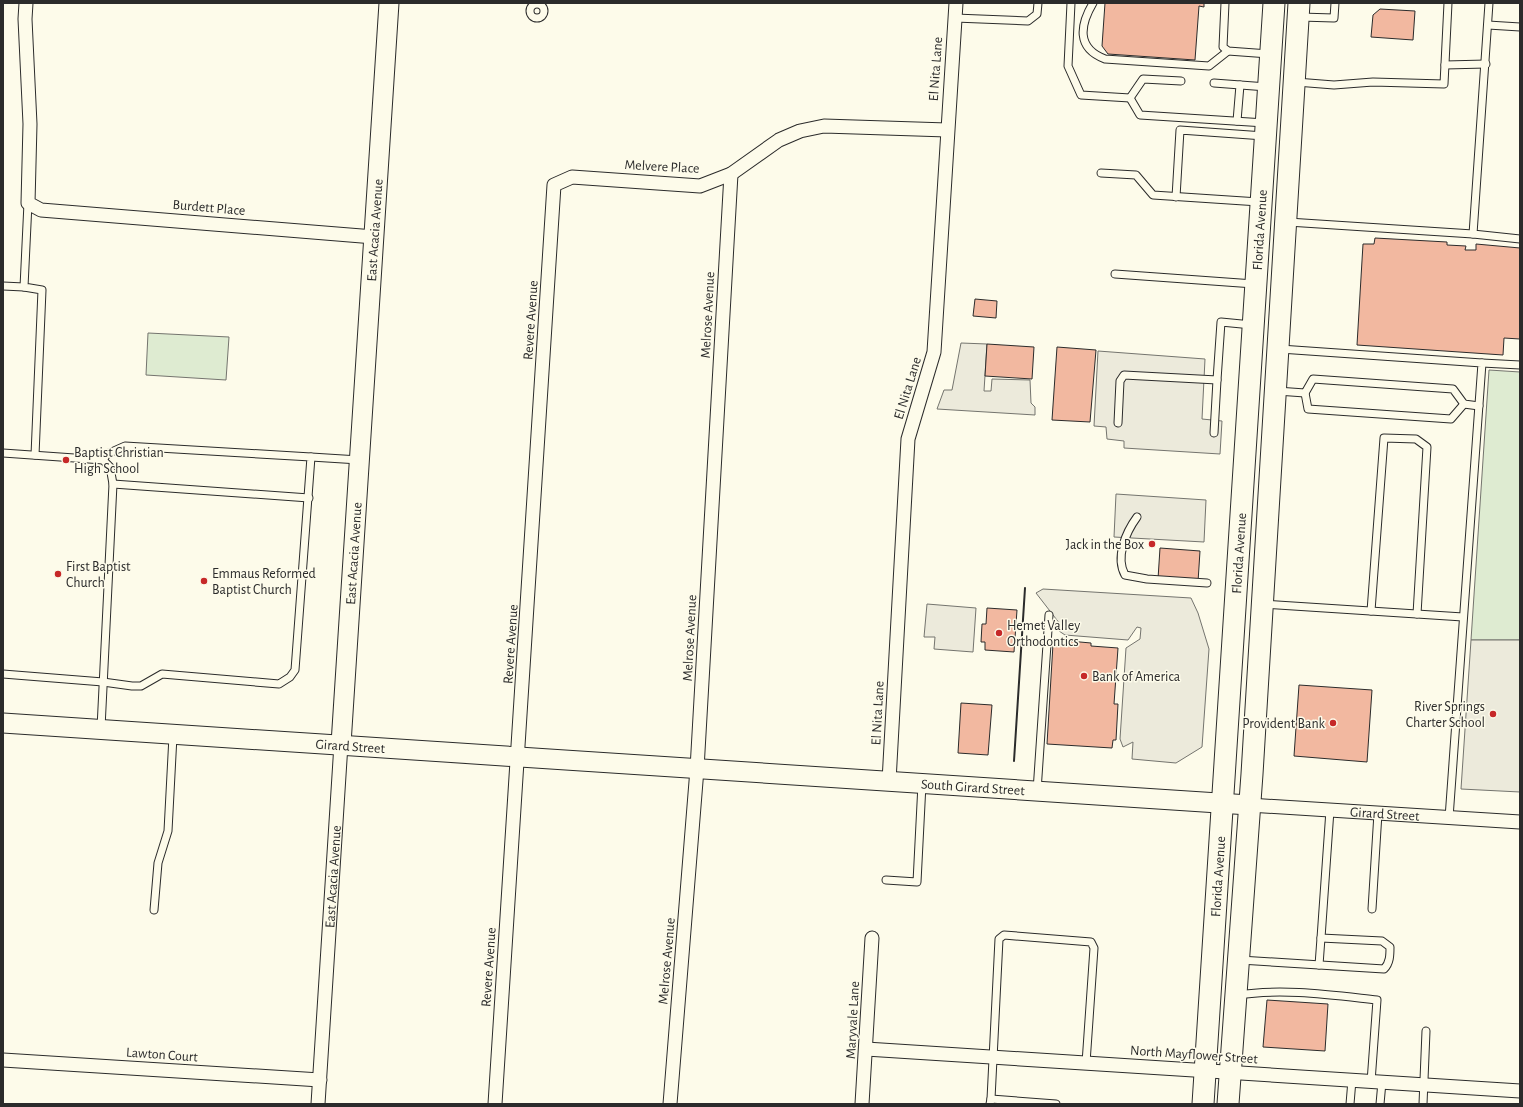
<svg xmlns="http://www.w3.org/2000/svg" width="1523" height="1107" font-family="'Alegreya Sans',sans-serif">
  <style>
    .green { fill: #deebd1; stroke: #74746e }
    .parking { fill: #eceadb; stroke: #74746e }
    .building { fill: #f2b8a0; stroke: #2b2b2b }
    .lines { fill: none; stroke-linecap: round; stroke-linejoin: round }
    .lane-casing { stroke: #2b2b2b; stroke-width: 9 }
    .street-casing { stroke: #2b2b2b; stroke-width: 15 }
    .secondary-casing { stroke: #2b2b2b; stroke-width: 21 }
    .primary-casing { stroke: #2b2b2b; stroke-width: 23 }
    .lane { stroke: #fdfbea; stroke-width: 7 }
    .street { stroke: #fdfbea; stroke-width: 13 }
    .secondary { stroke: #fdfbea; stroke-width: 19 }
    .primary { stroke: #fdfbea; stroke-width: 21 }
    .wall { stroke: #2b2b2b; stroke-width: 2 }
    .poi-dot { fill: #c62828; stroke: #fdfbea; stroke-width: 1.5 }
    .labels { text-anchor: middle; stroke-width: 3; stroke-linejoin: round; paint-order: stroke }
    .street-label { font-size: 14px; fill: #2b2b2b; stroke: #fdfbea }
    .poi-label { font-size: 14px; fill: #2b2b2b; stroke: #fdfbea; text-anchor: start }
  </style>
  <rect width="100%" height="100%" fill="#fdfbea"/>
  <g class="green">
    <polygon points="148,333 229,337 226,380 146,375"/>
    <polygon points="1489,370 1520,372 1520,640 1471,640"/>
  </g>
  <g class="parking">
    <polygon points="961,343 987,344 984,391 991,391 992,379 1030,380 1031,403 1035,407 1035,415 937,409 944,390 952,390"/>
    <polygon points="1098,351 1205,359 1202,419 1222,421 1220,454 1124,448 1124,441 1107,439 1106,427 1094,426"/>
    <polygon points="1116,494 1206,500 1204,542 1114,537"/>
    <polygon points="1043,589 1191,598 1198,613 1209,649 1202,747 1176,763 1132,759 1133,742 1123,747 1120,739 1126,648 1140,639 1141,628 1137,627 1128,640 1065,635 1059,631 1060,624 1036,593"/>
    <polygon points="927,604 976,608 973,652 934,649 935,637 924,637"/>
    <polygon points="1471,640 1520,640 1520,792 1461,789"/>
  </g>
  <g class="building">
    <polygon points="1105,3 1204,3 1204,7 1199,6 1195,60 1108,54 1102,46"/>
    <polygon points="1380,9 1415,11 1413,40 1371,37 1373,15"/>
    <polygon points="1375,238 1447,242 1447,245 1466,246 1465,250 1476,250 1476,244 1520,248 1520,339 1504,338 1503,355 1357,345 1363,244 1374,244"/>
    <polygon points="975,299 997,301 996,318 973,316"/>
    <polygon points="987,344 1034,347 1032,379 985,376"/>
    <polygon points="1057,347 1096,350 1090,422 1052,420"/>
    <polygon points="1160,548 1200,551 1198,582 1158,579"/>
    <polygon points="987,608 1017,610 1014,652 985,650 985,642 981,642 982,624 986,624"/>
    <polygon points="1069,641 1091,643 1091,646 1118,648 1114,704 1118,704 1116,740 1113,740 1112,748 1047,744 1053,644 1069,645"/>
    <polygon points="1299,685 1372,690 1367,762 1294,756"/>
    <polygon points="961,703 992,705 988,755 958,753"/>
    <polygon points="1267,1000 1328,1004 1325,1051 1263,1047"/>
  </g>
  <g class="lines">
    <defs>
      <g id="lane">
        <polyline points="1071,3 1068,66 1081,95 1130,98"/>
        <path d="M 1093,3 C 1080,25 1076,48 1105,59 L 1209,66 L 1228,51"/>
        <polyline points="1225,3 1223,47 1228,51 1269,54"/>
        <polyline points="1489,3 1473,234 1520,239"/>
        <circle cx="537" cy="11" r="7"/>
        <polyline points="1300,17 1334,18 1335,3"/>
        <polyline points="955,18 1028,21 1037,14 1038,3"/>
        <polyline points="1488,25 1520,27"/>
        <polyline points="1445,65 1486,64"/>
        <polyline points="1296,82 1334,85 1373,82 1444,84 1448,3"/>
        <polyline points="1214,83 1267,87"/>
        <polyline points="1130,98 1140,115 1265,123"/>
        <polyline points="1130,98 1143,79 1181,81"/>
        <polyline points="1237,121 1240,85"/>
        <polyline points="1101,173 1136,175 1153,195 1259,202"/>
        <polyline points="1176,197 1180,130 1264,136"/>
        <polyline points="28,203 24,287 42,290 35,455"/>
        <polyline points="1288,222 1473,234"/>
        <polyline points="1115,274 1254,284"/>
        <polyline points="3,286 24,287"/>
        <polyline points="1280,349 1482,363 1449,818"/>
        <polyline points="1482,363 1520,365"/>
        <polyline points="1277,391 1305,393 1313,379 1453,389 1464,404 1479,406"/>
        <polyline points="1305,393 1308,409 1451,419 1464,404"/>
        <polyline points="1118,423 1120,381 1124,375 1217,380 1221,322 1252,325"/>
        <polyline points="1214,433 1217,380"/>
        <polyline points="3,453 103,460 110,467 113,484 101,728"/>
        <polyline points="311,457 359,460"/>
        <polyline points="113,484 309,498"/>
        <path d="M 1137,517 C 1126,532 1115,557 1125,575 L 1147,579 L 1207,583"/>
        <polyline points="1263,604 1463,617"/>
        <polyline points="1371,611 1384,438 1416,439 1427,447 1417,614"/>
        <polyline points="3,674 103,682 132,686 141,686 162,674 279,684 290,677 295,670 311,457 125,446 107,454 103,460"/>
        <polyline points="1037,791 1049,615"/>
        <polyline points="886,880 917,882 922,784"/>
        <polyline points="1372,909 1378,813"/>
        <polyline points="154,910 158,863 168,831 173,736"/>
        <path d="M 1240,960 L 1384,969 C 1390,963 1390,955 1390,947 L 1382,941 L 1321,938 L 1330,810"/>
        <polyline points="1319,965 1321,938"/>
        <path d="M 1238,995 C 1283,988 1331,995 1377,1000 L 1371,1082"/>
        <polyline points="991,1099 999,939 1004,935 1091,942 1094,948 1086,1063"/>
        <polyline points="990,1104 991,1099 1056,1104"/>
        <polyline points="1350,1104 1352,1080"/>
        <polyline points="1380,1104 1382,1082"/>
        <polyline points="1423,1104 1426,1031"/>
      </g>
      <g id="street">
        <polyline points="26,3 25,19 30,124 28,203 41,210 374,237"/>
        <polyline points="889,781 908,439 934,352 956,3"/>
        <path id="s1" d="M 1249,805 L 1520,822"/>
        <polyline points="866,1049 1520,1091"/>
        <polyline points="3,1060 320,1080"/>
        <path id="s2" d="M 318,1104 L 341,744"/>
        <polyline points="495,1104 554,185 572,177 700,186 731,174 779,140 800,131 824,126 947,130"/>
        <polyline points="670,1104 697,769 731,174"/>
        <polyline points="862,1104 872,938"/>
      </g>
      <g id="secondary">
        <path id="s3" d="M 3,723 L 1249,805"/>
        <path id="s4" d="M 341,744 L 389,3"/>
      </g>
      <g id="primary">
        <path id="s5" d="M 1203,1104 L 1274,3"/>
        <polyline points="1228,1104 1252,774 1299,3"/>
      </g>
    </defs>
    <use href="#lane" class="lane-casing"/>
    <use href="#street" class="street-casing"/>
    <use href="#secondary" class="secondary-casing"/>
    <use href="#primary" class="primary-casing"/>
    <use href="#lane" class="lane"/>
    <use href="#street" class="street"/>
    <use href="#secondary" class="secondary"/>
    <use href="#primary" class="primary"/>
    <polyline class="wall" points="1014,761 1025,588"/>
  </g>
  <g class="poi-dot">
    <circle cx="66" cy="460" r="4"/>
    <circle cx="1152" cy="544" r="4"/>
    <circle cx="58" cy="574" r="4"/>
    <circle cx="204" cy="581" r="4"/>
    <circle cx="999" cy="633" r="4"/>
    <circle cx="1084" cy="676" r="4"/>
    <circle cx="1493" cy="714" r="4"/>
    <circle cx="1333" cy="723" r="4"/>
  </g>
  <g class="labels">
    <g class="street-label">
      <text transform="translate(935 69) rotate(-86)" y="5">El Nita Lane</text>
      <text transform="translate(662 166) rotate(3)" y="5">Melvere Place</text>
      <text transform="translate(209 207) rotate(5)" y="5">Burdett Place</text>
      <text dy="5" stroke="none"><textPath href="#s4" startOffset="515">East Acacia Avenue</textPath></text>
      <text dy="5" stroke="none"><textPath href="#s5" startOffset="876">Florida Avenue</textPath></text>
      <text transform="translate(707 315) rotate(-87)" y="5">Melrose Avenue</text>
      <text transform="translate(530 320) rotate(-86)" y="5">Revere Avenue</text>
      <text transform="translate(907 388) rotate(-73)" y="5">El Nita Lane</text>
      <text dy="5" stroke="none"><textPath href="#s4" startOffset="191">East Acacia Avenue</textPath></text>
      <text dy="5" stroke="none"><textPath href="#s5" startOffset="552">Florida Avenue</textPath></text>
      <text transform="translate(689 638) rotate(-87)" y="5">Melrose Avenue</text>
      <text transform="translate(510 644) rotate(-86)" y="5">Revere Avenue</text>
      <text transform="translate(877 713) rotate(-87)" y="5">El Nita Lane</text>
      <text dy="5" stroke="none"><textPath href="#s3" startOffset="348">Girard Street</textPath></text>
      <text dy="5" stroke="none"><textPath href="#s3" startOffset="972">South Girard Street</textPath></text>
      <text dy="5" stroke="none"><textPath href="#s1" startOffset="136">Girard Street</textPath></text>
      <text dy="5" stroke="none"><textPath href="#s2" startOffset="228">East Acacia Avenue</textPath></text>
      <text dy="5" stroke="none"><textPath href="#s5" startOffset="228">Florida Avenue</textPath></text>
      <text transform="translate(666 961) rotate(-85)" y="5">Melrose Avenue</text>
      <text transform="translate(488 967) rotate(-86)" y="5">Revere Avenue</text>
      <text transform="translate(852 1020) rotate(-87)" y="5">Maryvale Lane</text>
      <text transform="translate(162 1054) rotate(4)" y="5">Lawton Court</text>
      <text transform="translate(1194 1054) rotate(4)" y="5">North Mayflower Street</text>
    </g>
    <g class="poi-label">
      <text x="74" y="457">Baptist Christian<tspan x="74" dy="16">High School</tspan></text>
      <text x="1144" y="549" text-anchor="end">Jack in the Box</text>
      <text x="66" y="571">First Baptist<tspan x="66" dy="16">Church</tspan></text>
      <text x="212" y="578">Emmaus Reformed<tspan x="212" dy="16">Baptist Church</tspan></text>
      <text x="1007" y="630">Hemet Valley<tspan x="1007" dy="16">Orthodontics</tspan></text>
      <text x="1092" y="681">Bank of America</text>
      <text x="1485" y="711" text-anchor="end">River Springs<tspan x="1485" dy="16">Charter School</tspan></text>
      <text x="1325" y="728" text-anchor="end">Provident Bank</text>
    </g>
  </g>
  <rect width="1523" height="1107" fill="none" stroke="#2b2b2b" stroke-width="8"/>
</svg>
